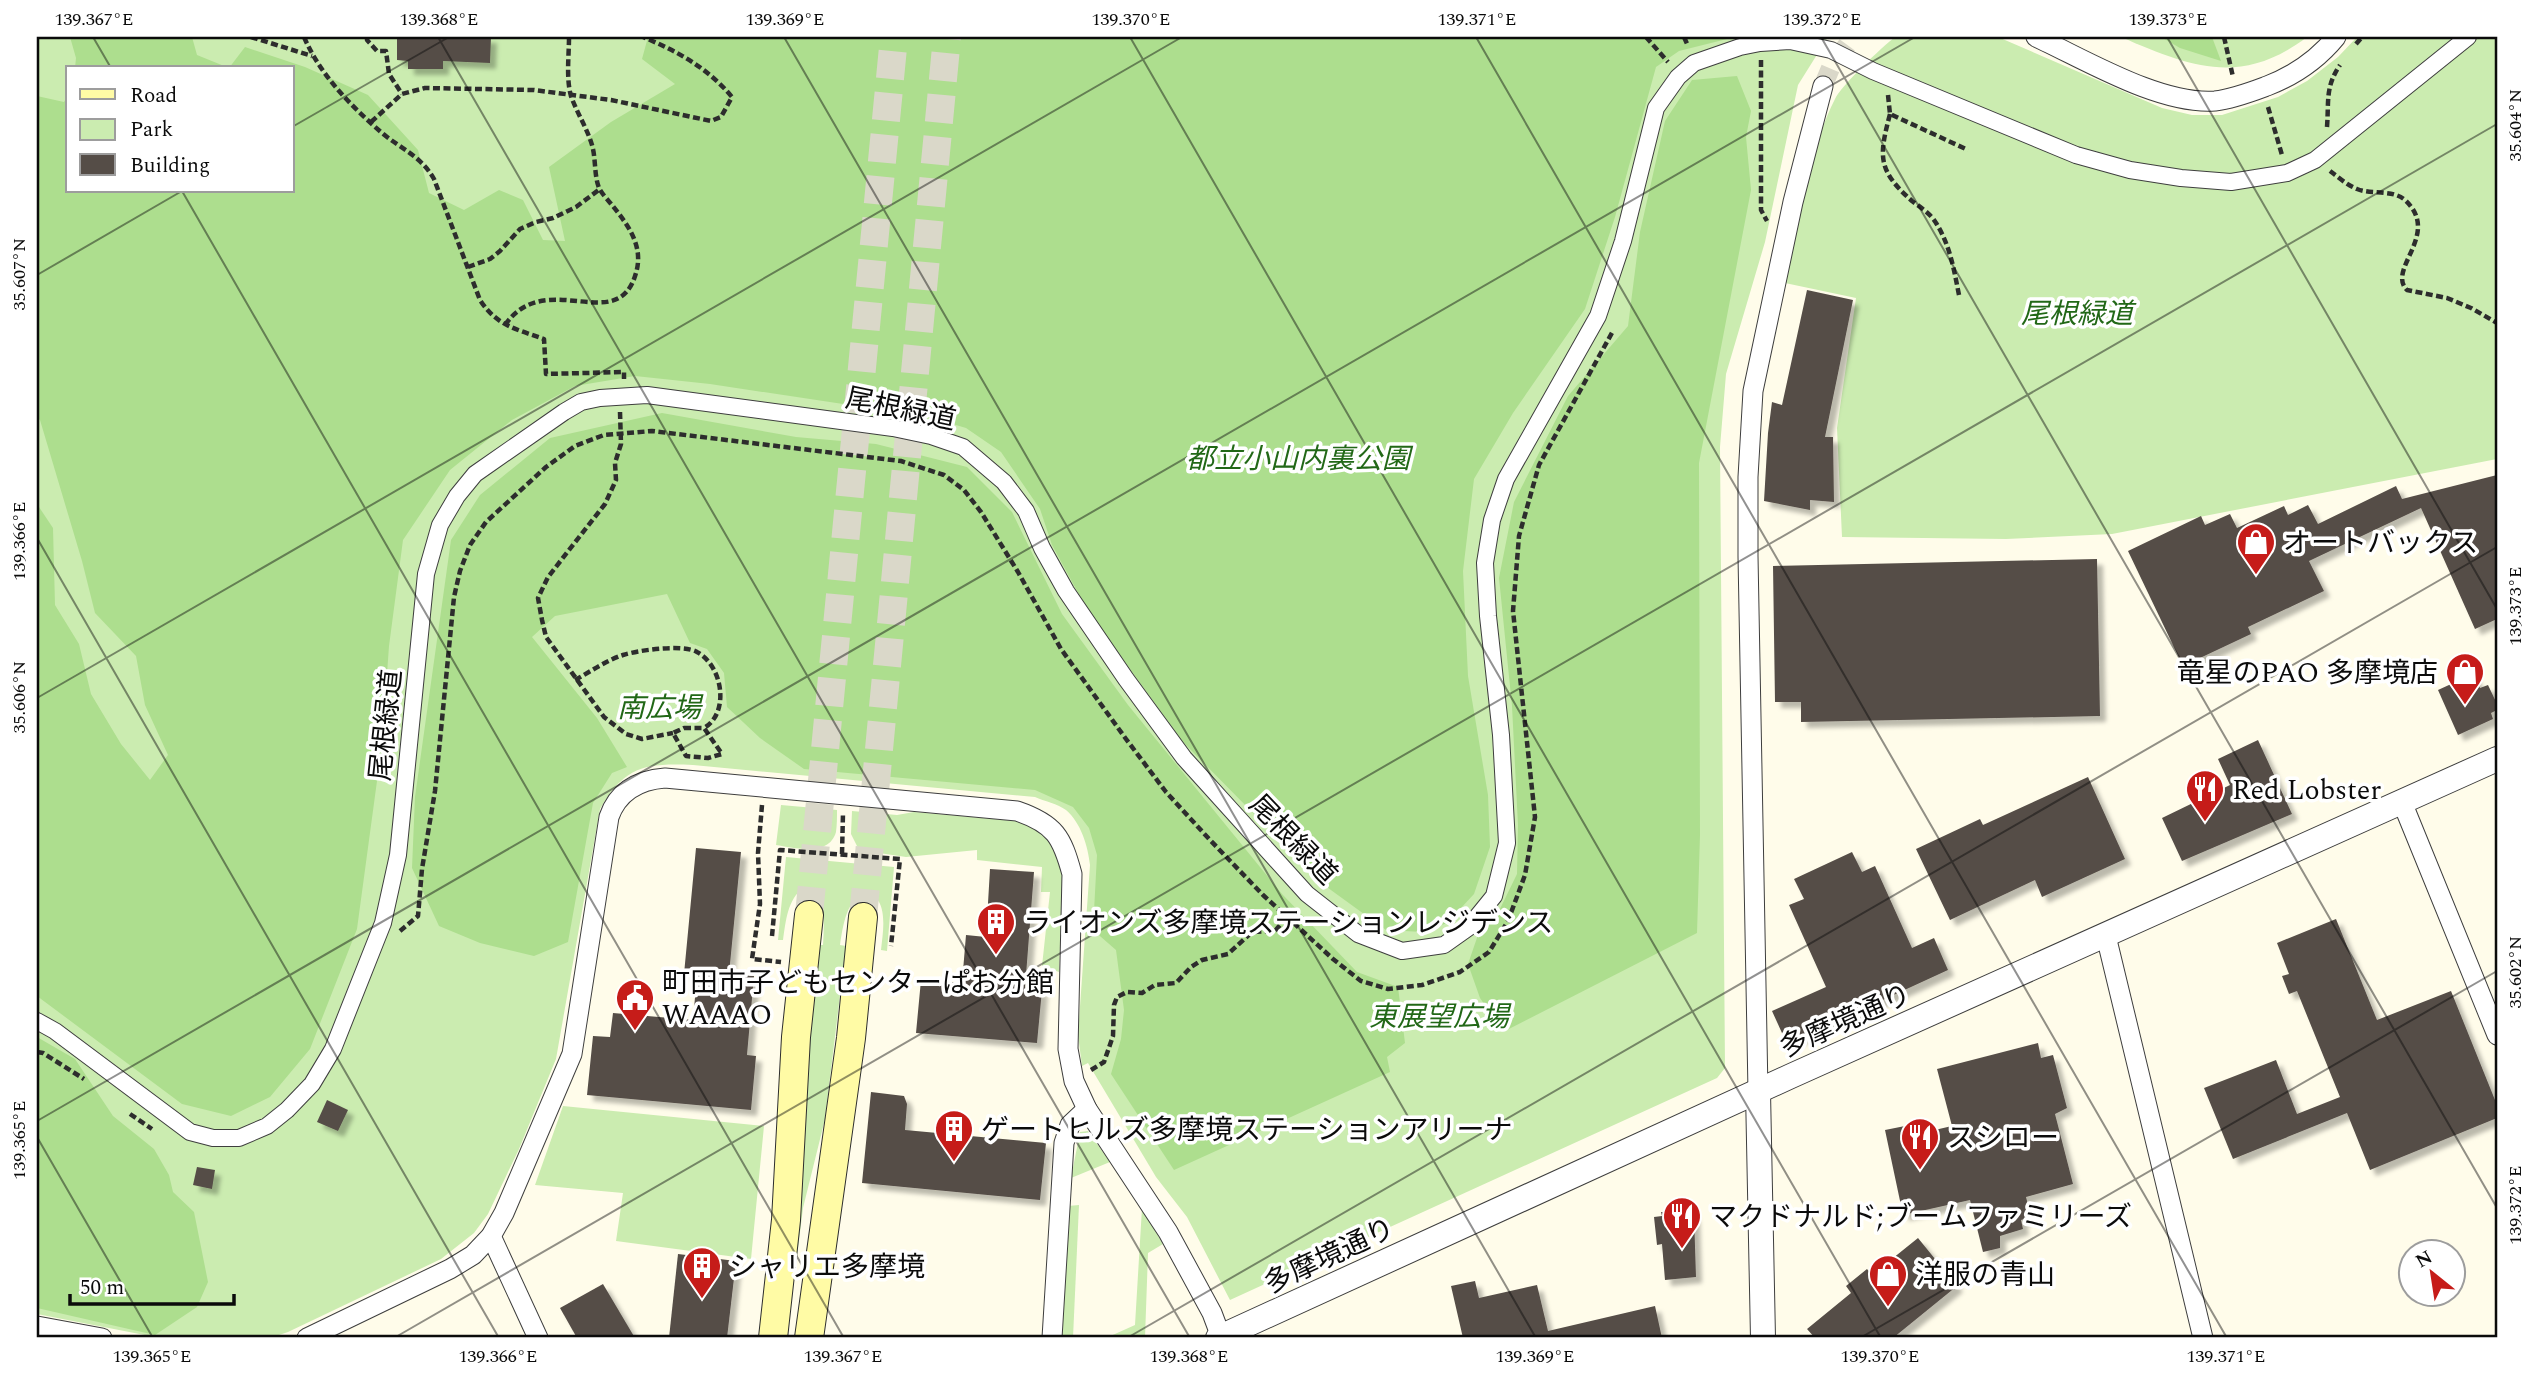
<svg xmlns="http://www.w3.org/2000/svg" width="2534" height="1375" font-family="Spectral,'Noto Sans JP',serif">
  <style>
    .green { fill: #cbecb0; fill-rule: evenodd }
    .forest { fill: #adde8e }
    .building { fill: #554d47; filter: url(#shadow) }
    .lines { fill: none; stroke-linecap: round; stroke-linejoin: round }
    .minor-tunnel { stroke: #dad8c9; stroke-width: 19; stroke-dasharray: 19 10; stroke-linecap: butt }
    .secondary-tunnel { stroke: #dad8c9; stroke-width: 28; stroke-dasharray: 28 14; stroke-linecap: butt }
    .pedestrian-casing { stroke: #3e3e3e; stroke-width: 18 }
    .minor-casing { stroke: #3e3e3e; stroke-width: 21 }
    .tertiary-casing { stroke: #3e3e3e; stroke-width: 26 }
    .secondary-casing { stroke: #2d2d2d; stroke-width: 30 }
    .path { stroke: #2d2d2d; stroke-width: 4.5; stroke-dasharray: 7 3.5; stroke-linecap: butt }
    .pedestrian { stroke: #fff; stroke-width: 16 }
    .minor { stroke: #fff; stroke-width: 19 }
    .tertiary { stroke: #fff; stroke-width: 24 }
    .secondary { stroke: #fffba5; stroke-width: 28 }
    .ticks { fill: none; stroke: #0b0b0b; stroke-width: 2; stroke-opacity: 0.45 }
    .labels { text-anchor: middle; stroke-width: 7; stroke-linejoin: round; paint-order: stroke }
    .park-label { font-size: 28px; font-style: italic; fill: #226817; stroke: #fff }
    .street-label { font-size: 28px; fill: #0b0b0b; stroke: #fff }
    .poi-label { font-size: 28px; fill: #0b0b0b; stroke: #fff; text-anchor: start }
    .neatline { fill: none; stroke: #0b0b0b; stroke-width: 2.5 }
    .ticks-label { font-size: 18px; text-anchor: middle; fill: #0b0b0b }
  </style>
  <defs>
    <filter id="shadow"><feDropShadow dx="6" dy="6" stdDeviation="2" flood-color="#0004"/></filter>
  </defs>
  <rect width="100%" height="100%" fill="#fffcea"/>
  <g class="green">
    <path d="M 37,37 L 1828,37 L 1798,85 L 1765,242 L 1726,374 L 1720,447 L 1725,1068 L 1717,1078 L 1230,1300 L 1187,1217 L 1156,1177 L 1088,1063 L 1082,1066 L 1078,1035 L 1090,865 C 1088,846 1081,823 1066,810 C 1058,804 1044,801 1035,797 L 693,765 C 645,763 625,766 600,809 L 556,1059 L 519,1149 L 488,1214 L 474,1233 L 441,1259 L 288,1332 L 270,1338 L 160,1338 L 37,1314 ZM 68,68 L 292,68 L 292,191 L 68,191 Z"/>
    <path d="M 1895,37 L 1998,37 L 2162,108 L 2192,115 L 2222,115 L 2278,97 L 2307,81 L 2338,57 L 2357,37 L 2497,37 L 2497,459 L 2112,534 L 2006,539 L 1842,537 L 1837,428 L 1856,298 L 1785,283 C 1797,226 1809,150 1835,99 C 1841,86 1882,47 1895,37 Z"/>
    <path d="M 2121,37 L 2307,37 C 2241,87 2190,67 2121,37 Z"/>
    <path d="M 781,805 L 837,810 C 837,817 837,825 836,832 C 829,857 795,848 776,845 Z"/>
    <polygon points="852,811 897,815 914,812 1016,821 1032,826 1046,834 1054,845 1063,874 1059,972 1042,966 1050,892 1041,892 1042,867 977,860 977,850 906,857 859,850 851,834"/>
    <path d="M 786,857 L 894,867 L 887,951 L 881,950 C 883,931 889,901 868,892 C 846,897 843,927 840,945 L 846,946 L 825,1119 L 803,1208 L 795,1272 L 803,1111 L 819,945 L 823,945 C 824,925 826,907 815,890 L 804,887 C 787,900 786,921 783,940 L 778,940 Z"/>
    <polygon points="563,1106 764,1126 751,1259 616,1241 623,1193 535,1185"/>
    <polygon points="1088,1131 1110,1162 1071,1178 1080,1132"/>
    <polygon points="1079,1205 1073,1338 1062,1338 1068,1206"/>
    <polygon points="1142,1208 1163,1244 1148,1253 1145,1338 1106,1338 1135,1325"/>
  </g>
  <g class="forest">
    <polygon points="70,37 192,37 197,55 229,68 245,47 305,67 368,95 418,150 429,193 464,210 499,190 523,200 543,240 565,241 549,167 611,122 675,84 642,59 648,37 1735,37 1679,51 1656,67 1615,217 1585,309 1513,413 1474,479 1463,571 1468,676 1488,795 1490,847 1474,894 1447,923 1423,932 1386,930 1324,885 1183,742 1088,611 1052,545 1040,509 1001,452 966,428 929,417 710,384 635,376 575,386 512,420 450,470 403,540 389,646 382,744 357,929 310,1049 270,1097 231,1116 182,1104 37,996 37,504 53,528 55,605 79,644 91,694 121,744 150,780 168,755 145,705 136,656 95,613 82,561 40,420 37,418 37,96 64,102 68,95 68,191 292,191 292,68 75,68 76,58"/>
    <polygon points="2161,37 2212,37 2221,61 2180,48"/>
    <polygon points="1737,76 1751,111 1746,137 1751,190 1699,463 1700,835 1697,933 1503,1032 1480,998 1468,964 1479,932 1497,915 1517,874 1518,825 1512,706 1499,578 1514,502 1568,396 1628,326 1640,232 1665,121 1692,80"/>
    <polygon points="662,413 796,437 876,444 967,467 1012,512 1062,614 1128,705 1282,894 1357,972 1398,987 1405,1043 1387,1057 1390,1072 1174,1170 1111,1074 1121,1039 1124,1010 1116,950 1093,930 1097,855 1089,828 1073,807 1035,790 804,769 760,738 727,707 724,673 707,649 690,643 667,594 555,616 532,637 597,718 627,767 612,773 593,803 568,942 534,956 480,943 439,926 412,868 415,797 451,540 480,495 550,438"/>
    <polygon points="37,1037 75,1059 113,1116 154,1149 169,1175 173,1192 194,1212 208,1282 197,1307 155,1335 37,1308"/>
  </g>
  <g class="building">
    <polygon points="397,37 491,37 490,63 443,61 443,69 408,69 408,61 397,60"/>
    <polygon points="1807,290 1853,300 1825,437 1833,437 1834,502 1810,500 1810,510 1764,501 1768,433 1772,402 1782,405"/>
    <polygon points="2497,475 2497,619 2475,629 2421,508 2309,561 2324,591 2248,627 2251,634 2183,666 2128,551 2201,516 2205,525 2230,514 2237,528 2284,506 2288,515 2308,505 2318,524 2396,486 2402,499"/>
    <polygon points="2097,559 2100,716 1801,722 1801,702 1775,702 1773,566"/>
    <polygon points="2473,674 2480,688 2488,685 2497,704 2497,710 2491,713 2493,719 2458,735 2438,690"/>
    <polygon points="2258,740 2292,814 2182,861 2162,818 2230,785 2218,759"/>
    <polygon points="2088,777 2125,859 2042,897 2035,880 1950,920 1916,849 1980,819 1983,825"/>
    <polygon points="696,848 741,852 729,974 754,976 747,1055 756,1056 751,1110 587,1095 593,1036 610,1037 613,1013 693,1020 697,975 684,974"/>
    <polygon points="1852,852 1862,872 1875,866 1912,948 1934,938 1948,970 1787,1044 1772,1011 1826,987 1789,905 1804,899 1794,879"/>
    <polygon points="990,869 1034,872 1025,988 1042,990 1037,1043 916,1033 921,980 962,983 966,935 986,937"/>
    <polygon points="2336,919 2377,1020 2451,991 2497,1105 2497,1118 2370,1170 2347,1113 2233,1159 2204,1088 2276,1060 2297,1114 2340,1097 2297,991 2289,994 2282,976 2289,974 2277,943"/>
    <polygon points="2038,1043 2041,1058 2053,1055 2067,1108 2055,1114 2073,1184 2026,1197 2031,1217 2021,1220 2023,1229 2000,1236 2000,1248 1983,1252 1970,1200 1903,1215 1885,1130 1910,1125 1913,1135 1952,1126 1937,1069"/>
    <polygon points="871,1092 904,1096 907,1104 905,1130 1046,1143 1040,1200 862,1183"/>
    <polygon points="327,1100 348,1110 338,1131 317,1122"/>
    <polygon points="197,1167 215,1170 212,1189 193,1185"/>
    <polygon points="1689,1207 1690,1215 1694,1215 1696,1277 1665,1280 1662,1244 1657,1245 1654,1217 1662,1216 1661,1212 1670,1212 1670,1208"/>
    <polygon points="1918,1238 1957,1286 1893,1338 1815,1338 1807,1329 1851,1293 1846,1286 1867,1269 1872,1275"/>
    <polygon points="678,1254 736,1261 727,1338 669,1338"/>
    <polygon points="1475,1281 1479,1298 1537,1285 1548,1331 1655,1306 1662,1338 1463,1338 1451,1286"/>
    <polygon points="603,1284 635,1338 577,1338 560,1308"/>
  </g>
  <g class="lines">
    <polyline class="minor-tunnel" points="1823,86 1831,67 1853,37"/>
    <g class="secondary-tunnel">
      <polyline points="809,915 894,37"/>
      <polyline points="863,917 947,37"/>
    </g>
    <defs>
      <polyline id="pedestrian" points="37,1021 55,1031 190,1132 213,1138 239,1138 267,1126 287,1110 312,1084 333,1049 383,923 398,855 426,574 440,525 457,496 475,474 564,412 581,402 600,398 647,395 893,428 931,436 963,447 1004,482 1026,511 1042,548 1066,591 1126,679 1184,758 1307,894 1358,934 1402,951 1444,945 1468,928 1494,896 1507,843 1501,735 1488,616 1485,563 1492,520 1506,479 1598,316 1623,241 1656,108 1678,77 1694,63 1740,47 1760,43 1790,41 1831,50 1873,71 2076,155 2130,170 2181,178 2231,182 2287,173 2315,160 2468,37"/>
      <g id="minor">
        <path d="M 2036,37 C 2086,60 2160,105 2215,101 C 2233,99 2251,92 2267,86 C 2293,76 2318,59 2336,37"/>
        <polyline points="2402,802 2497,1035"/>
        <polyline points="2106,936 2203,1338"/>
        <polyline points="1758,1092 1748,556 1748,477 1753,391 1793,202 1823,86"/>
        <polyline points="491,1236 538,1338"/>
        <polyline points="37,1326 102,1338"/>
        <path d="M 307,1338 L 450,1269 L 473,1255 L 491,1236 L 504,1213 L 572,1054 L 609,817 C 618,791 639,780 665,778 L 1017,811 C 1055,824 1062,837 1072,874 L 1068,1049 L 1074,1081 L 1087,1109 L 1168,1232 L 1212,1313 L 1221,1337"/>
        <polyline points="1052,1338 1064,1143 1070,1125 1087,1109"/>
      </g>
      <g id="tertiary">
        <polyline points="1758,1092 1763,1338"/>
        <polyline points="1218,1338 1791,1076 2497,759"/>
      </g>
      <g id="secondary">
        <polyline points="773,1338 786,1220 796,1037 809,915"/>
        <polyline points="809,1338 851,1038 863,917"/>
      </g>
    </defs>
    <use href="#pedestrian" class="pedestrian-casing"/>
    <use href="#minor" class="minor-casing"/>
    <use href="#tertiary" class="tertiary-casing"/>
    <use href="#secondary" class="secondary-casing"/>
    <g class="path">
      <polyline points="251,37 312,56"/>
      <path d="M 304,37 C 321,76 350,105 382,133 C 401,149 421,156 434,179 L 480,300 C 497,326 516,329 544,339 L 546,374 L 624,372 L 624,379"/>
      <polyline points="367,37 367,40 377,51 386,51 389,74 402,94"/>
      <polyline points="1646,37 1668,62"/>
      <polyline points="1684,37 1688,46"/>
      <polyline points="2224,37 2233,77"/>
      <polyline points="2356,44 2362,37"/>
      <polyline points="1761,60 1761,210 1767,221"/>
      <polyline points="1888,95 1890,114 1968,150"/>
      <polyline points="2268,107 2282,155"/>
      <path d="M 1890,114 C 1879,156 1877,170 1912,201 C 1920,207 1931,214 1936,223 C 1950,245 1954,270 1959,295"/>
      <path d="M 371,122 L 402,94 L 425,88 L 534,90 L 611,100 L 711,121 L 721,117 L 732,97 C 708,68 677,51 643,37"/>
      <path d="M 2327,127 C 2329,101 2325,87 2340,65"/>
      <path d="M 2330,171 C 2338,177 2347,185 2357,189 C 2372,195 2392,189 2405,200 C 2442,234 2386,269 2407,290 L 2447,298 L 2471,308 L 2497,323"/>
      <polyline points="468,267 490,259 500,251 520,229 536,222 553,218 576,207 600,189"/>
      <path d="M 505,325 C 546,266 618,338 636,273 C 644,246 628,225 612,205 C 608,200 602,194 599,188 C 594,175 596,159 592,145 C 587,128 577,113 571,96 C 566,79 569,55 569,37"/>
      <polyline points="620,412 621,444 615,463 616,480 605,504 548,577 538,598 542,620 546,637 604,717 626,734 642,739 673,733"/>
      <path d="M 575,680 C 590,672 607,660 623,655 C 639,650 683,644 697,652 C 723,666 730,713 704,728"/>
      <polygon points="684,728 704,728 722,754 708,758 686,756 673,733"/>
      <polyline points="762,805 758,853 760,904 752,959 781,962"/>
      <polyline points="842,854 843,813"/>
      <polyline points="400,931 418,916 422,869 435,791 454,597 460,571 470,545 486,522 546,467 575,446 604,435 652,431 901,461 944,475 964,490 981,512 1018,572 1061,649 1126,739 1166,792 1210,840 1263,895 1333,959 1361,981 1388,989 1422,985 1460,972 1489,952 1508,921 1525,875 1535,817 1513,611 1519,536 1539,465 1613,331"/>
      <polyline points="772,936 780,850 900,859 891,946"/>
      <polyline points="37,1052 43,1053 84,1079"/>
      <polyline points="1091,1070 1104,1062 1113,1036 1114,1005 1117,997 1127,992 1142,993 1155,985 1176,983 1191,967 1202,960 1228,954 1252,932 1275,931 1295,907"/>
      <polyline points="130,1114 152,1129"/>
    </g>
    <use href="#pedestrian" class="pedestrian"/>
    <use href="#minor" class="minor"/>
    <use href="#tertiary" class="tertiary"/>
    <use href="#secondary" class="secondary"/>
  </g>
  <path class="ticks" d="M 93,37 L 111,68M 438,37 L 1190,1338M 784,37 L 1536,1338M 1130,37 L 1881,1338M 1476,37 L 2227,1338M 1821,37 L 2497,1208M 2167,37 L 2497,609M 292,127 L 449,37M 182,191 L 844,1338M 37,275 L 182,191M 37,538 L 499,1338M 37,698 L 1182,37M 37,1121 L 1915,37M 37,1137 L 153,1338M 394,1338 L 2497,124M 1127,1338 L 2497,547M 1860,1338 L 2497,971"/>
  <defs>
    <symbol id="shop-pin" viewBox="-11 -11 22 30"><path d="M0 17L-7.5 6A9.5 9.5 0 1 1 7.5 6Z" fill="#c61c19" stroke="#fff"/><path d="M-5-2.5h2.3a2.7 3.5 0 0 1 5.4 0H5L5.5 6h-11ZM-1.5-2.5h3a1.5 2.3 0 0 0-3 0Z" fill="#fff"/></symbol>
    <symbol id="restaurant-pin" viewBox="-11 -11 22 30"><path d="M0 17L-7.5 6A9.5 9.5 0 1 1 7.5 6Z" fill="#c61c19" stroke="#fff"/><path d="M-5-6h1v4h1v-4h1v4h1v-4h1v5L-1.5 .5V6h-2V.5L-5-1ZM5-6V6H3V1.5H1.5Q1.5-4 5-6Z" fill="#fff"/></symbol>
    <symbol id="building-pin" viewBox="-11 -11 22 30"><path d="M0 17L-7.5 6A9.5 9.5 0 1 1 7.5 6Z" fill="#c61c19" stroke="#fff"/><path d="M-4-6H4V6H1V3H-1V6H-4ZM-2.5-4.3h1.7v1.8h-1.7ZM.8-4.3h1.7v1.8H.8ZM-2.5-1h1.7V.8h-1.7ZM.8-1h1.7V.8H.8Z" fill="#fff"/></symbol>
    <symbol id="civic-pin" viewBox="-11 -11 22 30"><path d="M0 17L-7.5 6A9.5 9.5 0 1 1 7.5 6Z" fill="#c61c19" stroke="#fff"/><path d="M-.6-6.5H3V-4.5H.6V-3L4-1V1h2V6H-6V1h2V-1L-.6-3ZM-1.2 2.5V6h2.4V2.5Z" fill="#fff"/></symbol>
  </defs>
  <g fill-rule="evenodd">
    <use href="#shop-pin" x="2234" y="520" width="44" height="60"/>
    <use href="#shop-pin" x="2443" y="650" width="44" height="60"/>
    <use href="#restaurant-pin" x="2183" y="767" width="44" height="60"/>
    <use href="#building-pin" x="974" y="900" width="44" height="60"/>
    <use href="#civic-pin" x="613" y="976" width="44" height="60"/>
    <use href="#building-pin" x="932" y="1107" width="44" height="60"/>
    <use href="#restaurant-pin" x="1898" y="1115" width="44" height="60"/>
    <use href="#restaurant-pin" x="1660" y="1194" width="44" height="60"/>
    <use href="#building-pin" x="680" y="1244" width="44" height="60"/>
    <use href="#shop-pin" x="1866" y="1252" width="44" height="60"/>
  </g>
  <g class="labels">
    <g class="park-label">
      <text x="2077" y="323">尾根緑道</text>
      <text x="1298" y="468">都立小山内裏公園</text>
      <text x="659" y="717">南広場</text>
      <text x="1439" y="1026">東展望広場</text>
    </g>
    <g class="street-label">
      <text transform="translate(901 408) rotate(12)" y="10">尾根緑道</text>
      <text transform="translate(385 725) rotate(-84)" y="10">尾根緑道</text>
      <text transform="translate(1294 839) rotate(46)" y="10">尾根緑道</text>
      <text transform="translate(1845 1020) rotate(-24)" y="10">多摩境通り</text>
      <text transform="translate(1329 1255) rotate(-25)" y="10">多摩境通り</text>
    </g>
    <g class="poi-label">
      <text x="2283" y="552">オートバックス</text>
      <text x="2438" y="682" text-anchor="end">竜星のPAO 多摩境店</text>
      <text x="2232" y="799">Red Lobster</text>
      <text x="1023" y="932">ライオンズ多摩境ステーションレジデンス</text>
      <text x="662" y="992">町田市子どもセンターぱお分館<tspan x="662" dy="32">WAAAO</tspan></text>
      <text x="981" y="1139">ゲートヒルズ多摩境ステーションアリーナ</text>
      <text x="1947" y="1147">スシロー</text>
      <text x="1709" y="1226">マクドナルド;ブームファミリーズ</text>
      <text x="729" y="1276">シャリエ多摩境</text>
      <text x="1915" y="1284">洋服の青山</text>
    </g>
  </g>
  <rect width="2534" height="1375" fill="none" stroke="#ffffff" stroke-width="77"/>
  <rect x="66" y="66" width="228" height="126" fill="#ffffff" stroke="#9d9d9d" stroke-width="2"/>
  <rect x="80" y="89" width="35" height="10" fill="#fffba5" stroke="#9d9d9d" stroke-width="2"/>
  <text x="130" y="102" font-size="21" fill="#0b0b0b">Road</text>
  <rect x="80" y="119" width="35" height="21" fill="#cbecb0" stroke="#9d9d9d" stroke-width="2"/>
  <text x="130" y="136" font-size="21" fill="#0b0b0b">Park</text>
  <rect x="80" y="154" width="35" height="21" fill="#554d47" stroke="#9d9d9d" stroke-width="2"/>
  <text x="130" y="172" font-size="21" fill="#0b0b0b">Building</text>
  <g transform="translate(2432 1273) rotate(330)"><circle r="33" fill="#ffffff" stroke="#9d9d9d" stroke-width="2"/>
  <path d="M0-5L12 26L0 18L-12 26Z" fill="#c61c19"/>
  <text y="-10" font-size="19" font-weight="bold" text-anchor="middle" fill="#0b0b0b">N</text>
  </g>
  <path d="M70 1294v10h164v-10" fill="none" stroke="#0b0b0b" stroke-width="3.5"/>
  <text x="80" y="1294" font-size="21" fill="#0b0b0b" stroke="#ffffff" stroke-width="5" paint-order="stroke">50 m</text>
  <rect x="38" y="38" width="2458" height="1298" class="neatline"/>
  <g class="ticks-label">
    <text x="94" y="25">139.367°E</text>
    <text x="439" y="25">139.368°E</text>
    <text x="785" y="25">139.369°E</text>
    <text x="1131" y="25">139.370°E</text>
    <text x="1477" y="25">139.371°E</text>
    <text x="1822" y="25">139.372°E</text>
    <text x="2168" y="25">139.373°E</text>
    <text transform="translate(2515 125) rotate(-90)" y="6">35.604°N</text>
    <text transform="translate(19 274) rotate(-90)" y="6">35.607°N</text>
    <text transform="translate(19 541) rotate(-90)" y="6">139.366°E</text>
    <text transform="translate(2515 606) rotate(-90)" y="6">139.373°E</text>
    <text transform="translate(19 697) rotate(-90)" y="6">35.606°N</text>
    <text transform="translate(2515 972) rotate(-90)" y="6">35.602°N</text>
    <text transform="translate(19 1140) rotate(-90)" y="6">139.365°E</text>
    <text transform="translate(2515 1205) rotate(-90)" y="6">139.372°E</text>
    <text x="152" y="1362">139.365°E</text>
    <text x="498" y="1362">139.366°E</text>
    <text x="843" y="1362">139.367°E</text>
    <text x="1189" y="1362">139.368°E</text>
    <text x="1535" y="1362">139.369°E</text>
    <text x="1880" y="1362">139.370°E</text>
    <text x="2226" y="1362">139.371°E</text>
  </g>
</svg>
